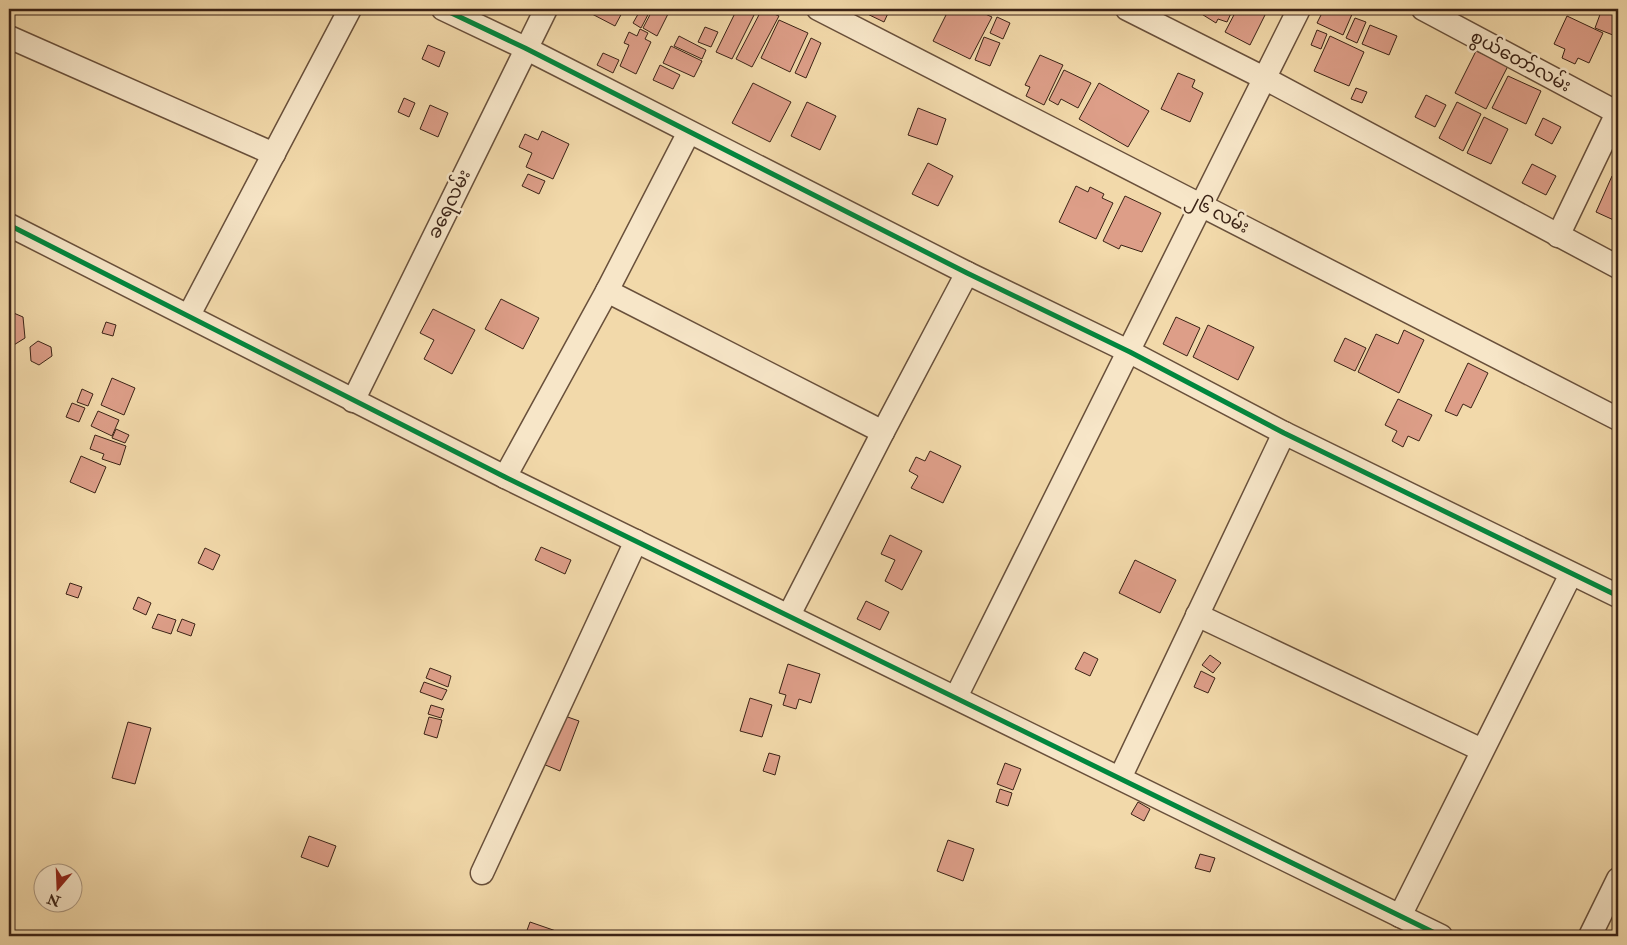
<svg xmlns="http://www.w3.org/2000/svg" width="1627" height="945" font-family="'IM FELL Double Pica','Noto Sans Myanmar',serif">
  <style>
    .building { fill: #dd9e88; stroke: #3b2316 }
    .lines { fill: none; stroke-linecap: round; stroke-linejoin: round }
    .minor-casing { stroke: #69503b; stroke-width: 25 }
    .minor { stroke: #f7e6c8; stroke-width: 22 }
    .cycleway-casing { stroke: #f7e6c8; stroke-width: 8 }
    .cycleway { stroke: #00873e; stroke-width: 5 }
    .labels { text-anchor: middle; stroke-width: 5; stroke-linejoin: round; paint-order: stroke }
    .street-label { font-size: 18px; fill: #3b2316; stroke: #f7e6c8 }
  </style>
  <rect width="100%" height="100%" fill="#f2d9aa"/>
  <filter id="stains"><feTurbulence type="fractalNoise" baseFrequency=".004" numOctaves="4"/><feColorMatrix values="0 0 0 0 .2 0 0 0 0 .09 0 0 0 0 .02 0 0 0 .5 -.17"/></filter>
  <radialGradient id="worn" r=".72"><stop offset=".6" stop-color="#630" stop-opacity="0"/><stop offset="1" stop-color="#630" stop-opacity=".3"/></radialGradient>
  <g class="building">
    <polygon points="595,9 624,9 615,26 592,14"/>
    <polygon points="641,9 651,9 641,28 633,23"/>
    <polygon points="653,9 668,14 657,36 643,28"/>
    <polygon points="737,9 757,9 732,59 716,52"/>
    <polygon points="762,9 779,16 752,67 736,59"/>
    <polygon points="857,9 890,9 884,22"/>
    <polygon points="949,9 985,9 983,13 992,17 970,59 933,41"/>
    <polygon points="1202,9 1233,9 1227,22 1218,19 1216,23 1200,13"/>
    <polygon points="1237,9 1268,9 1250,45 1225,32"/>
    <polygon points="1324,9 1348,9 1353,12 1343,35 1317,23"/>
    <polygon points="1602,9 1618,9 1618,37 1595,28"/>
    <polygon points="1567,16 1603,33 1589,63 1578,58 1575,64 1562,58 1565,49 1554,44"/>
    <polygon points="997,17 1010,23 1003,39 990,33"/>
    <polygon points="1355,18 1366,22 1357,43 1346,38"/>
    <polygon points="779,20 808,33 790,72 761,58"/>
    <polygon points="1370,25 1397,36 1389,55 1362,44"/>
    <polygon points="705,27 718,32 711,47 698,42"/>
    <polygon points="640,29 648,33 645,39 651,42 636,74 620,66 629,45 624,43 629,32 637,36"/>
    <polygon points="1317,30 1327,34 1321,49 1311,45"/>
    <polygon points="679,36 706,50 702,59 674,46"/>
    <polygon points="1330,36 1364,52 1349,86 1314,71"/>
    <polygon points="984,37 1000,43 990,66 975,60"/>
    <polygon points="811,38 821,43 806,78 795,73"/>
    <polygon points="428,45 445,52 439,67 422,59"/>
    <polygon points="671,46 702,61 694,77 663,63"/>
    <polygon points="1476,51 1508,66 1486,109 1455,93"/>
    <polygon points="603,53 619,60 613,73 597,65"/>
    <polygon points="1040,55 1063,65 1044,105 1026,96 1030,87 1025,85"/>
    <polygon points="660,65 680,75 673,89 653,80"/>
    <polygon points="1064,70 1091,83 1078,108 1061,99 1058,105 1049,100"/>
    <polygon points="1178,73 1195,80 1192,87 1203,93 1190,122 1161,109"/>
    <polygon points="1508,76 1541,91 1526,124 1492,108"/>
    <polygon points="753,83 791,102 770,142 732,123"/>
    <polygon points="1099,83 1149,111 1128,147 1079,119"/>
    <polygon points="1356,88 1367,92 1362,103 1351,99"/>
    <polygon points="1426,95 1446,105 1435,127 1415,117"/>
    <polygon points="404,98 415,103 409,117 398,112"/>
    <polygon points="807,102 836,116 820,150 791,136"/>
    <polygon points="1457,102 1481,114 1463,151 1439,138"/>
    <polygon points="430,105 448,113 438,137 420,129"/>
    <polygon points="918,108 946,119 937,145 908,135"/>
    <polygon points="1484,117 1508,129 1491,164 1467,153"/>
    <polygon points="1543,118 1561,127 1552,144 1535,135"/>
    <polygon points="542,131 569,144 553,179 526,167 532,153 519,147 525,134 538,140"/>
    <polygon points="928,163 953,176 938,206 912,194"/>
    <polygon points="1532,164 1556,176 1546,195 1522,183"/>
    <polygon points="528,174 545,181 539,194 522,186"/>
    <polygon points="1612,176 1618,179 1618,222 1596,212"/>
    <polygon points="1076,186 1088,192 1090,187 1104,194 1102,198 1113,203 1096,239 1059,222"/>
    <polygon points="1125,196 1161,213 1142,252 1121,245 1119,249 1103,241"/>
    <polygon points="501,299 539,318 523,349 485,329"/>
    <polygon points="433,309 475,330 452,374 424,359 434,340 420,333"/>
    <polygon points="9,311 23,317 25,338 9,348"/>
    <polygon points="1176,317 1200,328 1187,356 1163,344"/>
    <polygon points="106,322 116,325 113,336 102,333"/>
    <polygon points="1208,325 1254,347 1238,380 1193,357"/>
    <polygon points="1404,330 1424,340 1399,393 1358,372 1376,334 1398,344"/>
    <polygon points="1345,338 1366,348 1355,371 1334,361"/>
    <polygon points="38,341 51,347 52,356 39,365 31,361 30,347"/>
    <polygon points="1468,363 1488,373 1471,408 1463,404 1457,416 1445,411"/>
    <polygon points="112,378 135,388 124,415 101,405"/>
    <polygon points="82,389 93,394 88,406 77,402"/>
    <polygon points="1398,399 1432,415 1419,441 1408,436 1403,447 1392,441 1397,431 1385,425"/>
    <polygon points="72,403 85,408 79,422 66,417"/>
    <polygon points="98,411 119,420 112,436 91,426"/>
    <polygon points="116,429 129,435 125,443 112,438"/>
    <polygon points="95,435 126,446 120,465 102,459 104,454 90,449"/>
    <polygon points="930,451 961,466 943,503 911,488 918,476 909,471 916,457 925,461"/>
    <polygon points="81,456 106,467 95,493 70,482"/>
    <polygon points="890,535 922,551 902,590 885,581 895,560 881,554"/>
    <polygon points="541,547 571,560 565,574 535,560"/>
    <polygon points="205,548 220,555 213,570 198,563"/>
    <polygon points="1135,560 1176,580 1160,613 1119,593"/>
    <polygon points="70,583 82,587 78,598 66,594"/>
    <polygon points="138,597 151,603 146,615 133,609"/>
    <polygon points="866,601 889,612 880,630 857,619"/>
    <polygon points="158,614 176,620 171,634 152,628"/>
    <polygon points="182,619 195,624 191,636 177,631"/>
    <polygon points="1084,652 1098,659 1090,676 1075,669"/>
    <polygon points="1210,655 1221,663 1213,673 1202,665"/>
    <polygon points="788,664 820,674 811,703 799,699 796,709 783,705 786,695 779,693"/>
    <polygon points="430,668 451,676 448,687 426,678"/>
    <polygon points="1201,671 1215,678 1208,693 1194,687"/>
    <polygon points="424,682 447,690 442,700 420,692"/>
    <polygon points="750,698 772,705 762,737 740,731"/>
    <polygon points="431,705 444,709 441,718 428,714"/>
    <polygon points="562,715 579,721 560,771 543,764"/>
    <polygon points="429,717 442,720 437,738 424,734"/>
    <polygon points="128,722 151,728 135,784 112,778"/>
    <polygon points="769,753 780,756 775,775 763,771"/>
    <polygon points="1005,763 1021,769 1013,790 997,784"/>
    <polygon points="1000,789 1012,793 1008,806 996,802"/>
    <polygon points="1138,802 1150,809 1144,821 1131,814"/>
    <polygon points="309,836 336,846 328,867 301,857"/>
    <polygon points="948,840 974,849 963,881 937,871"/>
    <polygon points="1200,854 1215,858 1210,872 1195,868"/>
    <polygon points="530,922 556,931 554,936 525,936"/>
  </g>
  <g class="lines">
    <defs>
      <g id="minor">
        <polyline points="443,9 525,48 967,273 1130,352 1284,433 1618,596"/>
        <polyline points="818,9 1618,419"/>
        <polyline points="1127,9 1264,78 1618,267"/>
        <polyline points="1423,9 1618,113"/>
        <polyline points="9,37 274,154"/>
        <polyline points="9,225 505,477 1441,936"/>
        <polyline points="1558,236 1618,111"/>
        <polyline points="607,291 883,432"/>
        <polyline points="189,315 350,9"/>
        <polyline points="353,401 546,9"/>
        <polyline points="505,477 607,291 689,132"/>
        <polyline points="789,615 883,432 967,273"/>
        <polyline points="1197,615 1482,750"/>
        <polyline points="956,697 1299,9"/>
        <polyline points="1120,778 1284,433"/>
        <polyline points="482,873 636,541"/>
        <polyline points="1400,916 1571,574"/>
        <polyline points="1590,936 1618,879"/>
      </g>
    </defs>
    <use href="#minor" class="minor-casing"/>
    <use href="#minor" class="minor"/>
    <defs>
      <g id="cycleway">
        <polyline points="443,9 525,48 967,273 1130,352 1284,433 1618,596"/>
        <polyline points="9,225 505,477 1441,936"/>
      </g>
    </defs>
    <use href="#cycleway" class="cycleway-casing"/>
    <use href="#cycleway" class="cycleway"/>
  </g>
  <g class="labels">
    <g class="street-label">
      <text transform="translate(1521 61) rotate(28)" y="6">စွယ်တော်လမ်း</text>
      <text transform="translate(449 204) rotate(-64)" y="6">ခရေလမ်း</text>
      <text transform="translate(1218 213) rotate(27)" y="6">၂၆ လမ်း</text>
    </g>
  </g>
  <rect width="1627" height="945" fill="none" stroke="#f2d9aa" stroke-width="30"/>
  <rect x="10" y="10" width="1607" height="925" fill="none" stroke="#3b2316" stroke-width="2.5"/>
  <rect x="15" y="15" width="1597" height="915" fill="none" stroke="#3b2316"/>
  <g transform="translate(58 888) rotate(199)"><circle r="24" fill="#f7e6c8" stroke="#ac9881"/>
  <path d="M0-4L9 19L0 12L-9 19Z" fill="#8f2418"/>
  <text y="-8" font-size="14" font-weight="bold" text-anchor="middle" fill="#3b2316">N</text>
  </g>
  <rect width="100%" height="100%" filter="url(#stains)"/>
  <rect width="100%" height="100%" fill="url(#worn)"/>
</svg>
